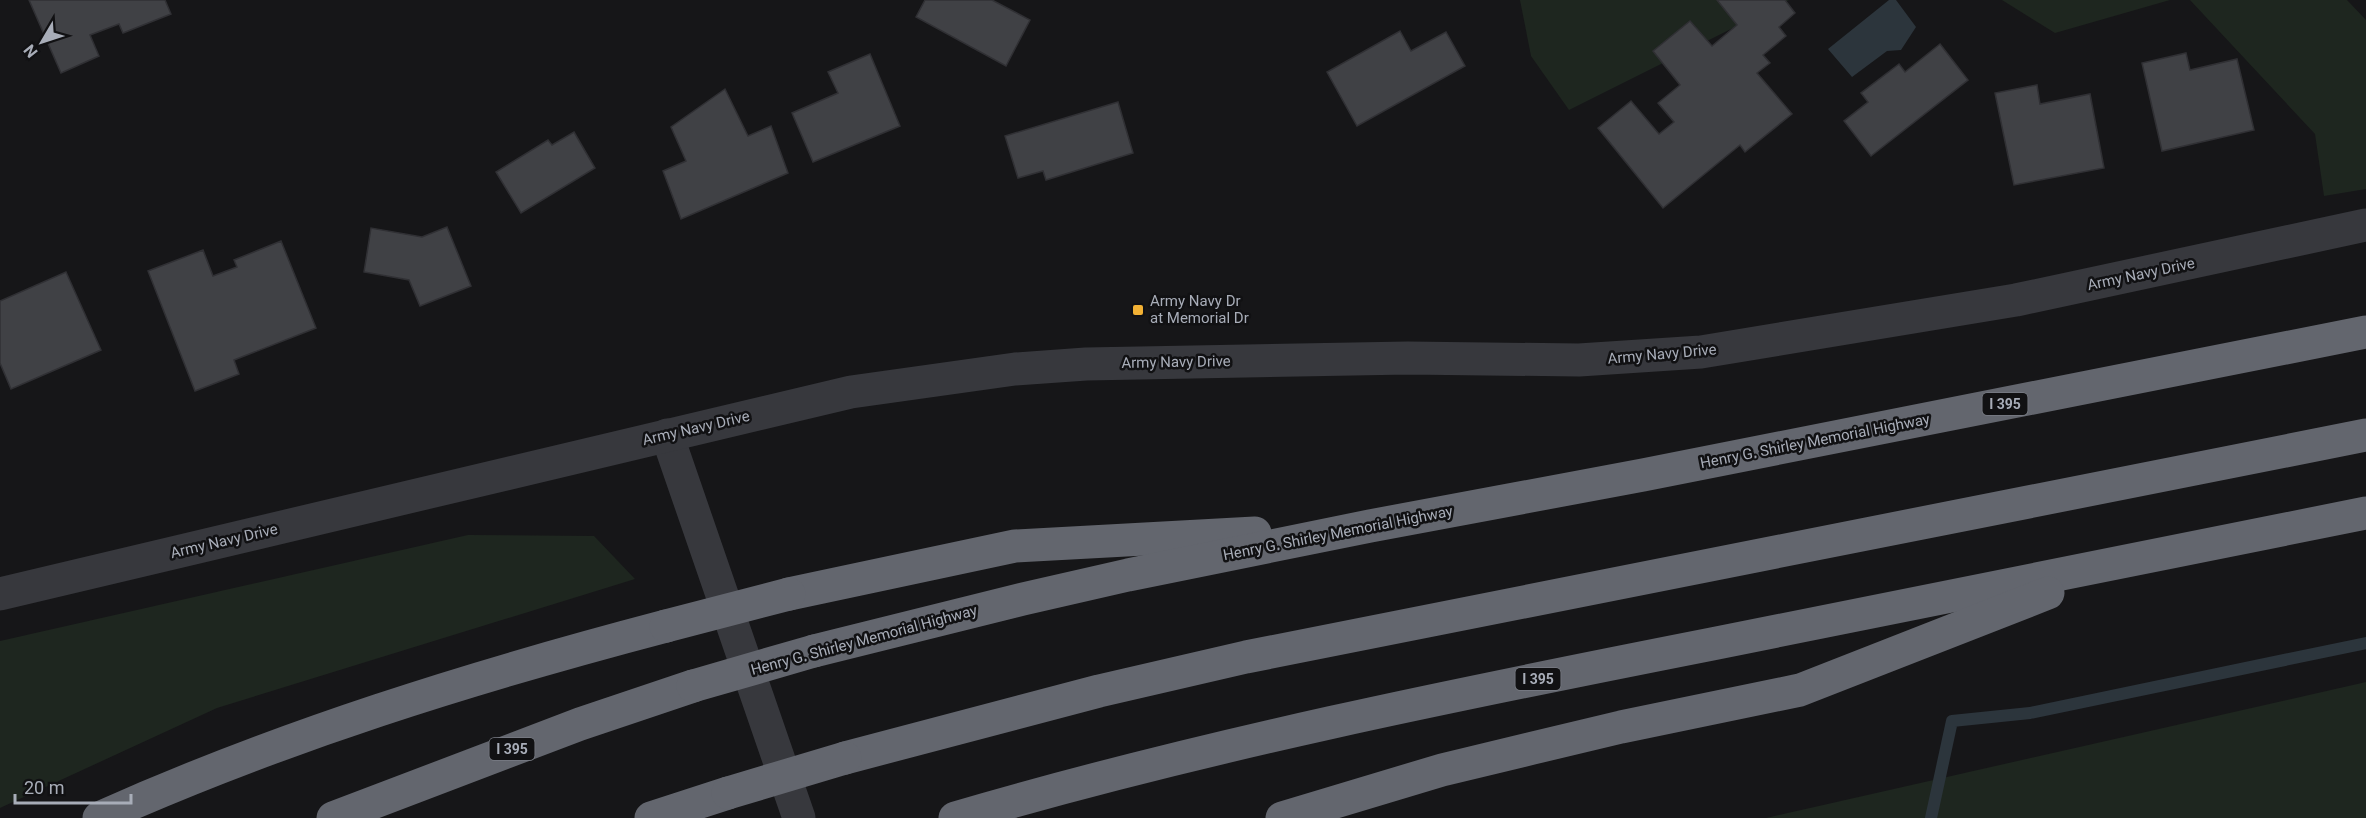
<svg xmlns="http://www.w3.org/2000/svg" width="2366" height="818" font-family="Roboto,sans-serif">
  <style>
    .green { fill: #1e261f }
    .water { fill: #2c353c }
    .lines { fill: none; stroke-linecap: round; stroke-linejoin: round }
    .stream { stroke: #2c353c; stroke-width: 12 }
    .building { fill: #404145; stroke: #303034; stroke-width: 1.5 }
    .minor { stroke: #37383d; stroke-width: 33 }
    .tertiary { stroke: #37383d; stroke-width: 33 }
    .motorway { stroke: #63666e; stroke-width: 33 }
    .motorway-bridge { stroke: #63666e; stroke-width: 33 }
    .poi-dot { fill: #f2b134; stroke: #111113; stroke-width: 2 }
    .labels { text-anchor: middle; stroke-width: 5; stroke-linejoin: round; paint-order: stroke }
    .shield { fill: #111113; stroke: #7b7e86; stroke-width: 1.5 }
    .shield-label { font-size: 14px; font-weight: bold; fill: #a8adb8 }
    .street-label { font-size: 15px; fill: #a8adb8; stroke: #111113 }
    .poi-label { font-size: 15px; fill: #a8adb8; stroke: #111113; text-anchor: start }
  </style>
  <rect width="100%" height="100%" fill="#161618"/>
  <g class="green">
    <polygon points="1520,0 1789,0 1569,110 1531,56"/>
    <polygon points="2002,0 2170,0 2055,33"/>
    <polygon points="2190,0 2347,0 2366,20 2366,189 2324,196 2315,134"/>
    <polygon points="468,535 594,536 635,579 217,708 0,808 0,641"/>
    <polygon points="2366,682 2366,818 1766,818"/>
  </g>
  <polygon class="water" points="1889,0 1896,0 1916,27 1901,50 1887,51 1852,77 1828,49"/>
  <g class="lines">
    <polyline class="stream" points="1931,818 1952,721 2030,713 2366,643"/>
  </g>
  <g class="building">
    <polygon points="29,0 165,0 171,14 123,33 119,24 90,35 99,56 61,73"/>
    <polygon points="925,0 992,0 1030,20 1006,66 916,17"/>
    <polygon points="1717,0 1785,0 1795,13 1779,27 1786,36 1763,55 1770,63 1757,73 1792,114 1745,152 1740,145 1663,208 1598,128 1631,101 1659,134 1674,122 1658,103 1680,85 1653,51 1690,21 1712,46 1737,25"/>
    <polygon points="1400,31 1411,51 1446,32 1465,66 1357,126 1327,72"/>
    <polygon points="1940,44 1968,80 1871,156 1844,121 1868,102 1861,93 1899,64 1905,72"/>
    <polygon points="2186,53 2190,70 2237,59 2254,130 2162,151 2142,63"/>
    <polygon points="870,54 900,126 813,162 792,113 838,93 828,72"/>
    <polygon points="2037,85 2040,104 2090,94 2104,168 2014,185 1995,93"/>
    <polygon points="725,89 748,136 771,126 788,173 681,219 663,171 686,161 671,127"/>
    <polygon points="1118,102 1133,153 1046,180 1043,171 1018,178 1005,136"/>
    <polygon points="574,132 595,168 521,213 496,172 548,140 552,145"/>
    <polygon points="447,227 471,286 420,306 409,280 364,272 371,228 422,237"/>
    <polygon points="281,241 316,328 234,360 239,374 195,391 148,271 203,250 213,276 237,267 234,260"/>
    <polygon points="66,272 101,350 11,389 0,363 0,301"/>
  </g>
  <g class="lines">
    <polyline class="minor" points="667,435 799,818"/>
    <polyline class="tertiary" points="0,594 851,392 1015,369 1086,364 1408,358 1579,360 1701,352 2016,300 2366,225"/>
    <g class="motorway">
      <polyline points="789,594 1015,546 1255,533"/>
      <polyline points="814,651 1023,599 1128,575 1370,526 1643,475 2366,332"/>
      <polyline points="845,758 1099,691 1246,657 2366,435"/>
      <path d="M 99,818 C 282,736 472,677 666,626"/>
      <polyline points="333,818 580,724 693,686"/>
      <polyline points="651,818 728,793"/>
      <path d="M 955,818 C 1204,745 1458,694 1712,644 C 1930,601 2148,558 2366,513"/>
      <polyline points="1282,818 1442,770 1533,748 1621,727 1800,690 2048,593"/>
    </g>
    <g class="motorway-bridge">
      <polyline points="666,626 789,594"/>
      <polyline points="693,686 814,651"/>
      <polyline points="728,793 845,758"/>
    </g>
  </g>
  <rect class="poi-dot" x="1132" y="304" width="12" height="12" rx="3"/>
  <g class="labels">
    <g class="shield">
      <rect x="1982.5" y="393" width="45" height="22" rx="4.5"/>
      <rect x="1515.5" y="668" width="45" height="22" rx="4.5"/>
      <rect x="489.5" y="738" width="45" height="22" rx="4.5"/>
    </g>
    <g class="shield-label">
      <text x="2005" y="409">I 395</text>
      <text x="1538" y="684">I 395</text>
      <text x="512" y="754">I 395</text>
    </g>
    <g class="street-label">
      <text transform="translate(2141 274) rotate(-12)" y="5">Army Navy Drive</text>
      <text transform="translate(1662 354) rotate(-5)" y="5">Army Navy Drive</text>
      <text transform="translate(1176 362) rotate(-1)" y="5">Army Navy Drive</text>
      <text transform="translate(696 428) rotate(-13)" y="5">Army Navy Drive</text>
      <text transform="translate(1815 441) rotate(-11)" y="5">Henry G. Shirley Memorial Highway</text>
      <text transform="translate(1338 533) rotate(-11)" y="5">Henry G. Shirley Memorial Highway</text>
      <text transform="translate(224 541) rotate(-13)" y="5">Army Navy Drive</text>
      <text transform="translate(864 640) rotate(-15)" y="5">Henry G. Shirley Memorial Highway</text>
    </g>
    <g class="poi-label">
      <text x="1150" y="306">Army Navy Dr<tspan x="1150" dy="17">at Memorial Dr</tspan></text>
    </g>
  </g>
  <g transform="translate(42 42) rotate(231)" stroke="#111113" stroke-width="4.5" paint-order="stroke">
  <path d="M0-4.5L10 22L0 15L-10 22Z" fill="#a8adb8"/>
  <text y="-9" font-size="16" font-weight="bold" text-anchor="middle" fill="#a8adb8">N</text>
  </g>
  <path d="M15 794v9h116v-9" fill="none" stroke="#a8adb8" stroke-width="3"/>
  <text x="24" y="794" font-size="18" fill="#a8adb8" stroke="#111113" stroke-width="4.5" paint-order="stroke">20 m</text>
</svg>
